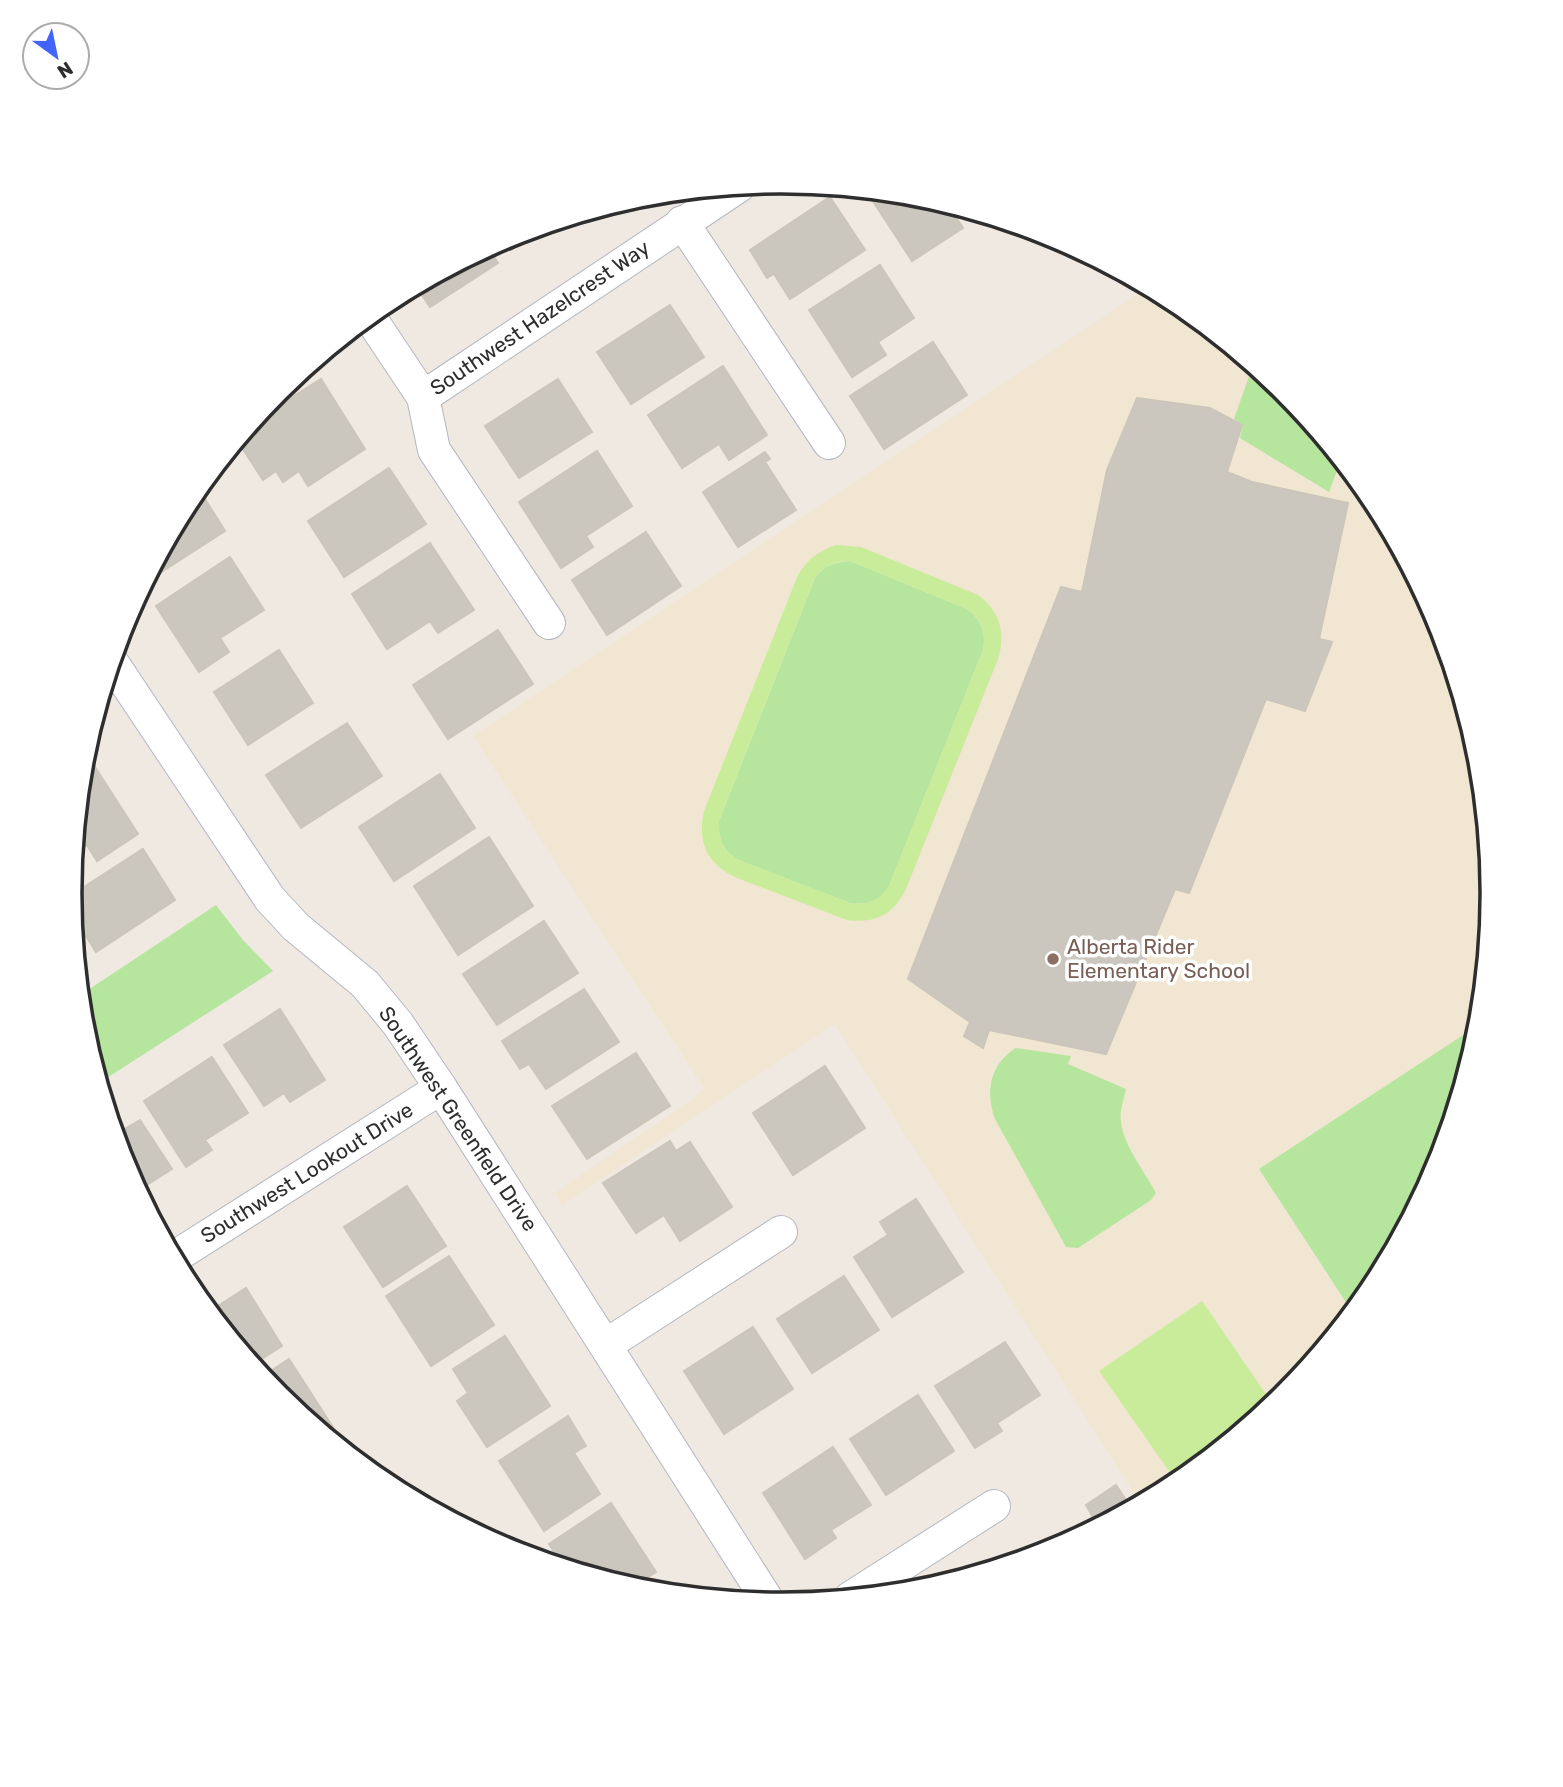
<svg xmlns="http://www.w3.org/2000/svg" width="1563" height="1787" font-family="Rubik,sans-serif">
  <style>
    .education { fill: #f0e6d1 }
    .green { fill: #b6e59e }
    .pitch { fill: #c9ec9a; fill-rule: evenodd }
    .building { fill: #cbc7bf; stroke: #cbc5ba; stroke-width: 2 }
    .lines { fill: none; stroke-linecap: round; stroke-linejoin: round }
    .minor-casing { stroke: #b4b7c1; stroke-width: 34 }
    .minor { stroke: #fff; stroke-width: 32 }
    .education-dot { fill: #8d6e63; stroke: #fff; stroke-width: 2.5 }
    .labels { text-anchor: middle; stroke-width: 7; stroke-linejoin: round; paint-order: stroke }
    .street-label { font-size: 21px; fill: #2e2e2e; stroke: #fff }
    .education-label { font-size: 21px; fill: #785e54; stroke: #fff; text-anchor: start }
    .rim { fill: none; stroke: #2e2e2e; stroke-width: 3.5 }
  </style>
  <rect width="100%" height="100%" fill="#efe9e1"/>
  <polygon class="education" points="1149,287 1177,302 1285,391 1373,499 1439,622 1479,755 1493,894 1480,1024 1259,1169 1353,1313 1284,1397 1176,1485 1141,1504 835,1024 562,1205 555,1193 693,1099 704,1088 473,736"/>
  <g class="green">
    <polygon points="1253,365 1285,391 1341,460 1329,492 1240,438 1243,425 1234,419"/>
    <path d="M 850,561 L 967,609 C 982,621 986,632 983,650 L 889,886 C 880,901 866,906 850,903 L 739,860 C 723,852 718,838 719,821 L 815,578 C 824,565 836,562 850,561 Z"/>
    <polygon points="216,905 243,940 273,971 99,1083 84,1032 80,991 82,994"/>
    <polygon points="1480,1024 1479,1033 1439,1166 1373,1289 1353,1313 1259,1169"/>
    <path d="M 1016,1048 L 1071,1056 L 1068,1064 L 1126,1089 C 1124,1099 1119,1111 1121,1122 C 1123,1145 1145,1172 1156,1193 L 1151,1200 L 1078,1248 L 1066,1247 L 995,1119 C 985,1092 990,1064 1016,1048 Z"/>
  </g>
  <g class="pitch">
    <path d="M 836,545 L 861,547 L 978,595 C 1000,611 1006,633 998,659 L 906,889 C 894,914 875,924 847,920 C 820,910 793,899 766,889 C 749,882 727,877 714,862 C 701,848 700,829 704,811 L 798,575 C 808,559 818,551 836,545 ZM 850,561 L 967,609 C 982,620 986,632 983,650 L 889,886 C 880,901 866,906 850,903 L 739,860 C 723,852 718,838 719,821 L 815,578 C 824,565 836,561 850,561 Z"/>
    <polygon points="1202,1301 1274,1406 1178,1484 1099,1371"/>
  </g>
  <g class="building">
    <polygon points="870,191 921,196 947,204 963,228 912,261 867,192"/>
    <polygon points="830,197 865,250 790,299 774,274 767,278 750,250"/>
    <polygon points="553,223 511,250 504,239 510,236"/>
    <polygon points="488,248 498,263 430,307 416,286"/>
    <polygon points="880,265 914,318 878,342 886,355 852,377 809,310"/>
    <polygon points="670,305 704,357 631,404 597,352"/>
    <polygon points="933,342 967,395 884,449 850,396"/>
    <polygon points="723,366 767,435 729,460 719,444 682,468 648,415"/>
    <polygon points="321,379 365,449 308,486 299,471 283,482 276,471 263,480 237,440 250,424"/>
    <polygon points="558,379 592,432 519,478 485,426"/>
    <polygon points="1137,398 1210,408 1242,425 1227,472 1252,482 1348,503 1319,639 1332,642 1305,711 1266,699 1189,893 1175,889 1106,1054 989,1030 983,1048 964,1036 970,1022 908,979 1061,587 1082,592 1107,470"/>
    <polygon points="597,451 632,506 586,536 593,547 561,568 519,502"/>
    <polygon points="765,452 770,459 765,462 796,510 738,547 703,492"/>
    <polygon points="389,468 426,524 344,577 308,521"/>
    <polygon points="198,488 225,531 149,580 147,578 190,498"/>
    <polygon points="646,532 681,586 607,635 572,580"/>
    <polygon points="430,543 474,610 438,633 430,621 387,649 352,594"/>
    <polygon points="230,557 264,610 220,638 229,652 199,672 156,606"/>
    <polygon points="498,630 533,684 448,739 413,685"/>
    <polygon points="279,650 313,703 248,745 214,692"/>
    <polygon points="347,723 382,776 301,828 266,775"/>
    <polygon points="93,764 138,834 97,861 87,845 74,854 82,771"/>
    <polygon points="440,774 475,828 394,881 359,827"/>
    <polygon points="489,837 533,906 458,955 414,886"/>
    <polygon points="143,849 175,900 96,952 78,923 73,926 70,896"/>
    <polygon points="544,921 578,973 497,1025 463,974"/>
    <polygon points="584,989 619,1042 546,1089 529,1064 520,1069 502,1041"/>
    <polygon points="280,1009 325,1080 290,1102 284,1093 264,1106 224,1045"/>
    <polygon points="636,1053 670,1106 587,1159 552,1106"/>
    <polygon points="212,1057 248,1113 205,1140 212,1150 186,1167 144,1101"/>
    <polygon points="825,1066 865,1128 793,1175 753,1113"/>
    <polygon points="140,1120 172,1169 137,1191 124,1165 115,1135"/>
    <polygon points="670,1141 676,1151 690,1142 732,1207 680,1241 664,1215 636,1233 603,1183"/>
    <polygon points="407,1186 446,1246 383,1287 344,1227"/>
    <polygon points="916,1199 963,1272 892,1317 854,1257 888,1235 880,1222"/>
    <polygon points="449,1256 494,1325 431,1366 386,1296"/>
    <polygon points="844,1276 879,1330 812,1373 777,1319"/>
    <polygon points="246,1288 282,1346 252,1365 209,1312"/>
    <polygon points="753,1327 793,1389 724,1434 684,1371"/>
    <polygon points="505,1336 550,1406 487,1447 457,1401 468,1393 453,1369"/>
    <polygon points="1005,1342 1040,1395 997,1423 1002,1431 975,1448 935,1386"/>
    <polygon points="289,1359 334,1429 325,1434 278,1396 262,1377"/>
    <polygon points="918,1395 954,1451 886,1495 850,1439"/>
    <polygon points="568,1416 586,1446 574,1453 600,1494 544,1531 499,1461"/>
    <polygon points="833,1447 871,1505 831,1530 836,1538 805,1559 763,1493"/>
    <polygon points="1116,1485 1132,1509 1058,1549 1055,1545 1094,1519 1086,1505"/>
    <polygon points="611,1503 656,1572 631,1588 565,1568 549,1544"/>
  </g>
  <g class="lines">
    <defs>
      <g id="minor">
        <polyline points="682,222 829,443"/>
        <polyline points="369,316 423,397 434,450 549,623"/>
        <polyline points="423,397 739,186"/>
        <polyline points="112,662 270,899 296,927 365,984 398,1024 441,1088 770,1604"/>
        <polyline points="173,1258 441,1088"/>
        <polyline points="606,1345 781,1232"/>
        <polyline points="850,1598 994,1506"/>
      </g>
    </defs>
    <use href="#minor" class="minor-casing"/>
    <use href="#minor" class="minor"/>
  </g>
  <circle class="education-dot" cx="1053" cy="959" r="7"/>
  <g class="labels">
    <g class="street-label">
      <text transform="translate(540 318) rotate(-34)" y="7">Southwest Hazelcrest Way</text>
      <text transform="translate(458 1119) rotate(56)" y="7">Southwest Greenfield Drive</text>
      <text transform="translate(307 1173) rotate(-32)" y="7">Southwest Lookout Drive</text>
    </g>
    <g class="education-label">
      <text x="1067" y="954">Alberta Rider<tspan x="1067" dy="24">Elementary School</tspan></text>
    </g>
  </g>
  <path d="M0 0H1563V1787H0ZM82 893a699 699 0 1 1 1398 0a699 699 0 1 1-1398 0Z" fill="#fff" fill-rule="evenodd"/>
  <path class="rim" d="M82 893a699 699 0 1 1 1398 0a699 699 0 1 1-1398 0Z"/>
  <g transform="translate(56 56) rotate(147)"><circle r="33" fill="#ffffff" stroke="#ababab" stroke-width="2"/>
  <path d="M0-5L12 26L0 18L-12 26Z" fill="#4264fb"/>
  <text y="-10" font-size="19" font-weight="bold" text-anchor="middle" fill="#2e2e2e">N</text>
  </g>
</svg>
